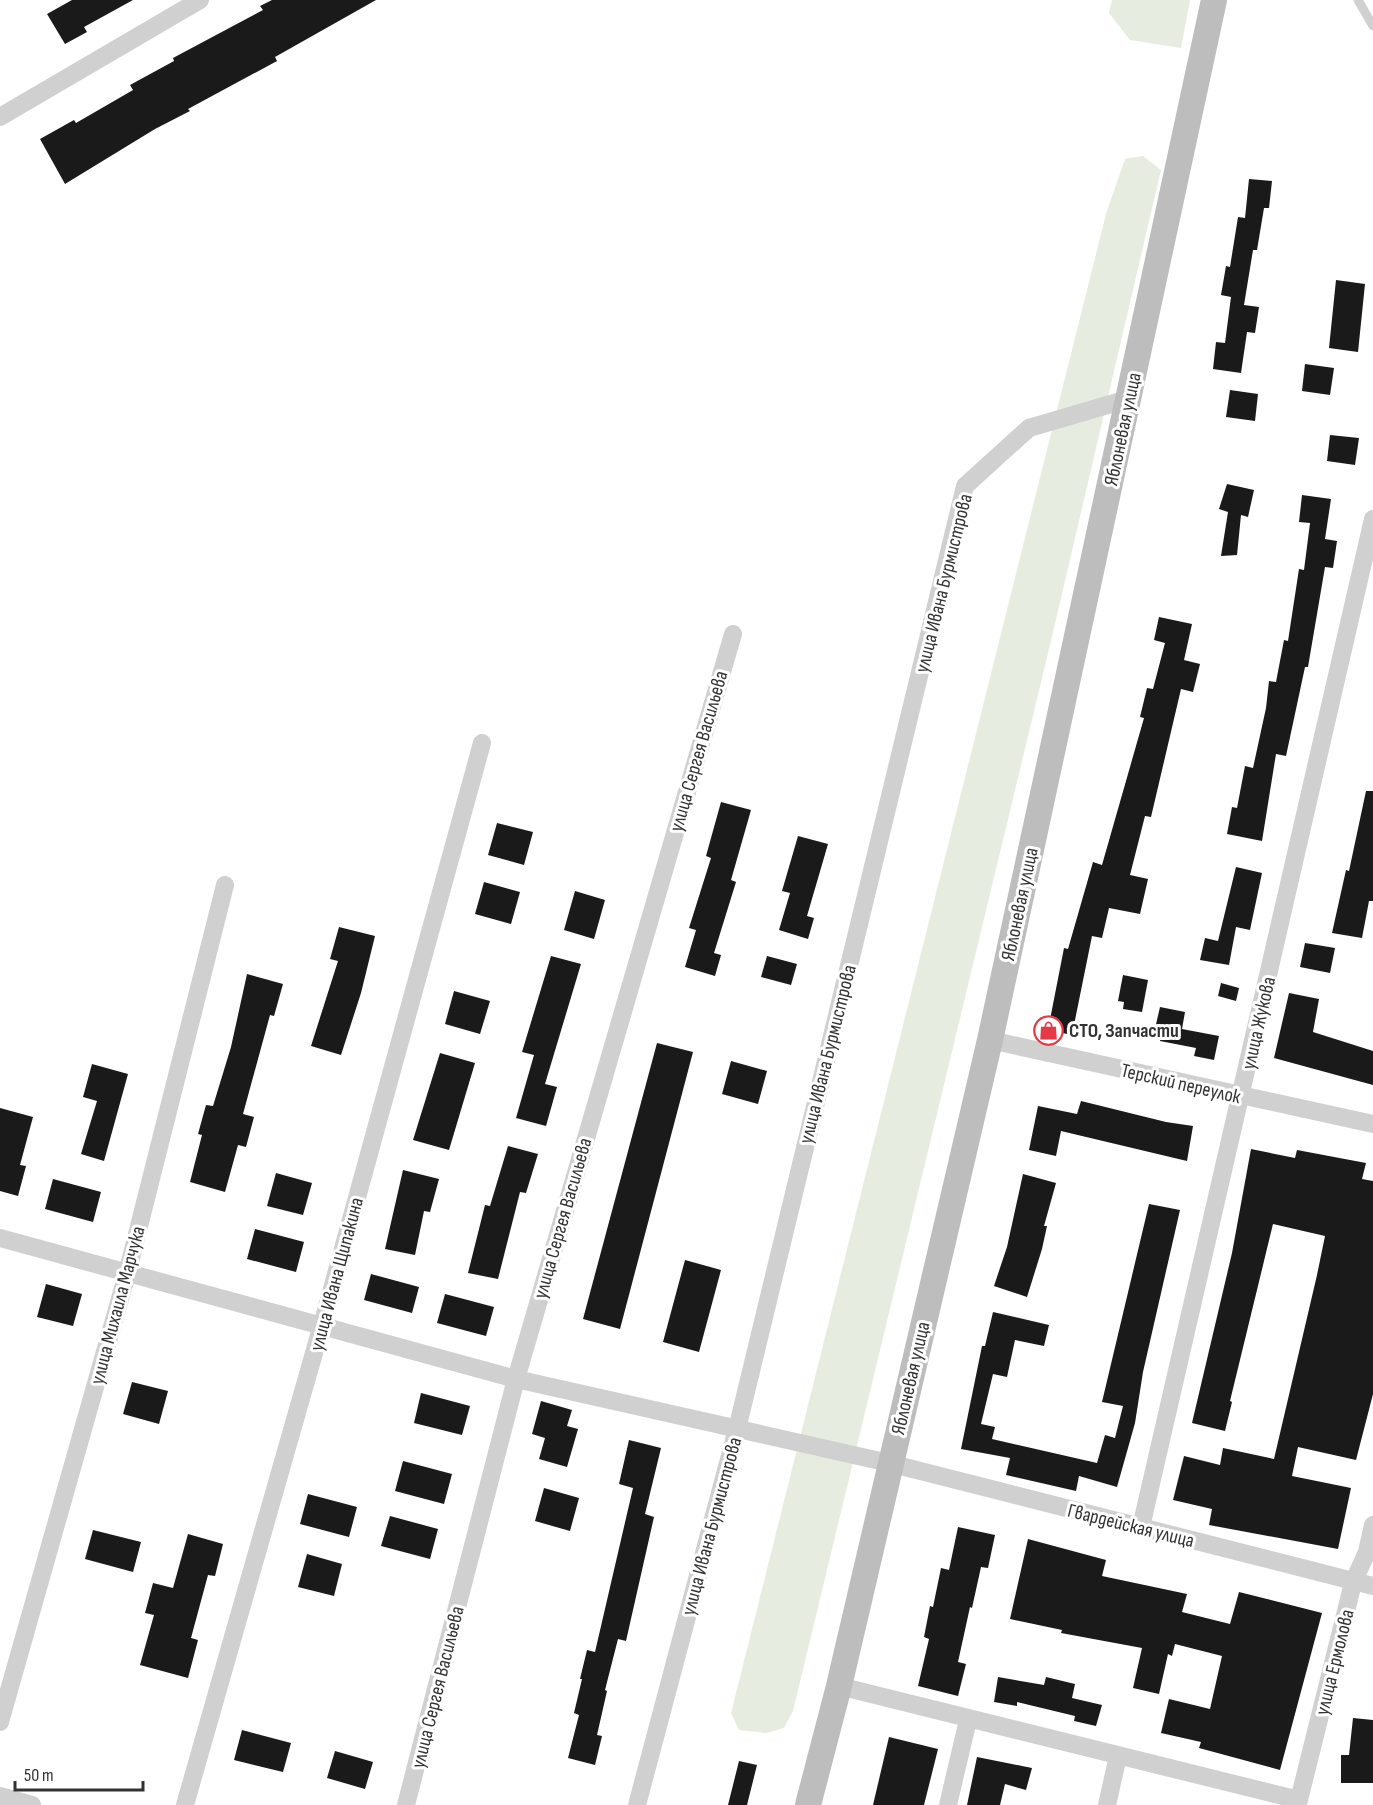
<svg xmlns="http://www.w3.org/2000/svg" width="1373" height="1805" font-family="'Sofia Sans Condensed',sans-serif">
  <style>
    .green { fill: #e6ecdf }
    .building { fill: #1a1a1a }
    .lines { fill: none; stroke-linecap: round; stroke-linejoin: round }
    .lane { stroke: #d0d0d0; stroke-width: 9 }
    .street { stroke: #d0d0d0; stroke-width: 18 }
    .secondary { stroke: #bdbdbd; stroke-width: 26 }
    .labels { text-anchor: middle; stroke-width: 6; stroke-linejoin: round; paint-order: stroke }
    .street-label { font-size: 20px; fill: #333; stroke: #fff }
    .poi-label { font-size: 20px; font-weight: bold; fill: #333; stroke: #fff; text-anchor: start }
  </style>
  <rect width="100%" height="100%" fill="#fff"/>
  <g class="green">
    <polygon points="1112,0 1190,0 1181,48 1130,40 1109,13"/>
    <polygon points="1143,156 1161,170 1050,645 793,1711 784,1728 766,1733 739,1730 731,1713 1106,214 1125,159"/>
  </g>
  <g class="building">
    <polygon points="72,0 133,0 84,27 87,32 65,44 47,14"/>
    <polygon points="272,0 376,0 275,57 277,61 188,109 190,111 155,129 65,184 40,139 74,120 76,123 133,90 130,85 174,61 173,58 263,10 260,6"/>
    <polygon points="1249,179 1272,181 1269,208 1264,208 1257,250 1253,250 1244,305 1259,307 1255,333 1247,332 1241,373 1213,369 1216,342 1225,343 1231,297 1221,295 1226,266 1230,267 1238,217 1245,218"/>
    <polygon points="1336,280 1365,284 1358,352 1329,348"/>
    <polygon points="1305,364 1334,368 1330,395 1302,391"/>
    <polygon points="1230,390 1258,394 1255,421 1226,417"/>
    <polygon points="1330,435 1359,438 1355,465 1327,461"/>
    <polygon points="1227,484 1254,490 1248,517 1241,515 1237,555 1221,556 1228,512 1219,509"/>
    <polygon points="1302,495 1331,499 1325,539 1337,541 1333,568 1325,567 1308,667 1305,667 1286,756 1276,754 1262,841 1227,834 1232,807 1237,808 1245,766 1253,768 1266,708 1269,681 1276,682 1284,640 1288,641 1299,569 1304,570 1310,523 1299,522"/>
    <polygon points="1159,617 1192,624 1184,660 1200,664 1193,692 1181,689 1151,817 1145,816 1130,875 1148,879 1140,914 1109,908 1102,938 1092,936 1072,1035 1048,1030 1064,948 1068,949 1093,862 1102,865 1144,718 1140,717 1147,688 1153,689 1165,643 1154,640"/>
    <polygon points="1366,791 1373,791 1373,901 1369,901 1362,938 1332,933 1346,870 1349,871"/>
    <polygon points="721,802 751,810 731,880 736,882 714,953 721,955 715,976 685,967 696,930 689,928 711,858 706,856"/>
    <polygon points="497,823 533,832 524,865 488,855"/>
    <polygon points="798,836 828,844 807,916 814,918 808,939 779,930 790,893 782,891"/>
    <polygon points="1236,867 1262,873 1250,930 1236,927 1229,965 1200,960 1205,938 1218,941"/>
    <polygon points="484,882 520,892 511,924 475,914"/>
    <polygon points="575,891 605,900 594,939 564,930"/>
    <polygon points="339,927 375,936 361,993 341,1055 311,1046 338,961 330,959"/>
    <polygon points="1305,943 1335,948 1330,973 1300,967"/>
    <polygon points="551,956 581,964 545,1084 557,1087 546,1126 516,1118 534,1055 522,1052"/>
    <polygon points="767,956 797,964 791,985 761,977"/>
    <polygon points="247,974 283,984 274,1016 270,1015 243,1114 254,1117 246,1147 238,1145 225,1192 190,1182 202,1135 198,1134 206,1105 213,1106 231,1047"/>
    <polygon points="1123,975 1148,980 1142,1012 1123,1009 1124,1002 1118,1001"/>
    <polygon points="1221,983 1239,988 1236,1001 1218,996"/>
    <polygon points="454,991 490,1001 480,1034 445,1024"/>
    <polygon points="1289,993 1319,999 1313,1032 1373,1051 1373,1085 1274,1058"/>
    <polygon points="1160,1007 1185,1012 1182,1029 1219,1036 1214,1060 1194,1056 1196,1048 1160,1041 1161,1035 1154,1033"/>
    <polygon points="657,1043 693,1052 620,1329 583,1319"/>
    <polygon points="440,1053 475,1063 449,1150 413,1140"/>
    <polygon points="731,1061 767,1071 758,1104 722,1094"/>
    <polygon points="92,1064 128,1074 104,1161 81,1154 97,1101 83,1097"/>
    <polygon points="1081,1101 1166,1122 1193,1126 1187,1161 1061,1131 1056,1156 1029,1150 1038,1106 1077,1114"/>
    <polygon points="0,1108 33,1117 20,1165 26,1166 18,1196 0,1191"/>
    <polygon points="508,1146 538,1154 526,1193 520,1192 498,1279 468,1273 485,1205 490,1206"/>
    <polygon points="1251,1149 1295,1158 1297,1150 1366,1163 1362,1179 1373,1181 1373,1394 1356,1460 1298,1447 1292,1476 1351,1488 1338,1549 1209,1525 1212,1509 1173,1500 1184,1456 1220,1465 1223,1448 1274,1459 1317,1275 1325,1236 1273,1224 1230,1401 1232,1402 1225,1431 1192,1423 1232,1253"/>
    <polygon points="403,1170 439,1179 430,1212 424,1211 415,1255 385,1249"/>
    <polygon points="276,1173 312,1183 303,1215 267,1206"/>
    <polygon points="1023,1174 1056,1183 1044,1226 1047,1226 1042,1249 1027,1297 994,1286 1007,1247"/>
    <polygon points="53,1179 101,1192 93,1222 45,1209"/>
    <polygon points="1149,1204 1180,1210 1143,1372 1135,1423 1117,1487 1079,1476 1076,1491 1006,1475 1010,1458 961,1449 982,1346 985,1346 993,1312 1049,1325 1044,1346 1015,1340 1007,1377 993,1374 981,1424 995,1427 992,1439 1097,1463 1105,1435 1115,1438 1123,1406 1102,1402"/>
    <polygon points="255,1229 304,1242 296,1272 247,1259"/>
    <polygon points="685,1260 721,1270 699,1352 663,1342"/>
    <polygon points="371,1274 419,1287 412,1313 364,1300"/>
    <polygon points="46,1284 82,1294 73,1326 37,1317"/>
    <polygon points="445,1294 494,1307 486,1336 437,1323"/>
    <polygon points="132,1382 168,1391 159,1424 123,1414"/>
    <polygon points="421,1393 470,1406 462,1435 414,1423"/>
    <polygon points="541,1401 572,1410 567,1426 578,1429 567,1467 539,1459 545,1438 532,1434"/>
    <polygon points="629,1440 661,1448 645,1514 654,1517 626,1641 618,1639 605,1690 607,1691 597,1735 602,1736 595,1765 568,1758 579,1715 574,1713 582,1679 580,1679 587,1650 595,1652 633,1488 619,1484"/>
    <polygon points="403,1461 452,1474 444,1504 395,1491"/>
    <polygon points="544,1488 579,1498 570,1531 535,1521"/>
    <polygon points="308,1494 357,1507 349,1537 300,1524"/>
    <polygon points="390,1516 438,1529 430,1559 381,1546"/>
    <polygon points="958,1527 995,1535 988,1568 981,1567 972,1608 970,1607 958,1662 966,1664 958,1696 918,1686 929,1639 924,1637 930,1606 933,1607 941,1568 949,1570"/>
    <polygon points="93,1530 141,1542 133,1572 85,1559"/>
    <polygon points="188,1534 223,1544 215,1576 208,1575 191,1638 198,1640 188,1678 140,1665 154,1615 145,1613 153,1583 173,1588"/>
    <polygon points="1028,1539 1106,1560 1102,1576 1187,1594 1182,1612 1230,1624 1239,1592 1322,1613 1280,1770 1199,1748 1201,1742 1161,1733 1169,1699 1210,1709 1222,1656 1175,1644 1172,1656 1168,1654 1159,1694 1133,1688 1142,1648 1061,1633 1062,1630 1010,1619"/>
    <polygon points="307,1554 342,1564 334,1596 298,1587"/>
    <polygon points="998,1677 1044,1685 1046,1677 1075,1684 1072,1698 1102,1705 1096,1726 1074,1721 1075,1716 1017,1702 1017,1706 994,1702"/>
    <polygon points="1353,1718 1373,1720 1373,1783 1341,1783 1341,1755 1349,1755"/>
    <polygon points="242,1730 291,1743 283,1772 234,1760"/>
    <polygon points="889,1737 938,1749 924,1805 873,1805"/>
    <polygon points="335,1751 373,1762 365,1789 327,1778"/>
    <polygon points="977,1757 1032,1768 1026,1790 1005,1784 1000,1805 967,1805"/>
    <polygon points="739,1761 757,1765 747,1805 728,1805"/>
  </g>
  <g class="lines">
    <polyline class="lane" points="1358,0 1373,26"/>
    <g class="street">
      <polyline points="0,117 200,0"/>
      <polyline points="990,1040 1373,1124"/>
      <polyline points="0,1238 516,1379 889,1463 1373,1586"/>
      <polyline points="1141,1527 1373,519"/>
      <polyline points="839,1686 1299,1800 1353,1583 1367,1552 1373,1525"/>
      <polyline points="0,1722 127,1274 225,885"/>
      <polyline points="0,1796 32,1805"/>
      <polyline points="185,1805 322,1325 482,743"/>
      <polyline points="406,1805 516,1379 733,634"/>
      <polyline points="637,1805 737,1429 965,486 1029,428 1128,399"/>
      <polyline points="948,1805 968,1720"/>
      <polyline points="1107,1805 1118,1756"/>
    </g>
    <polyline class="secondary" points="808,1805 839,1686 990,1040 1214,0"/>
  </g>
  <defs>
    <symbol id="shop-ring" viewBox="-11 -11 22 22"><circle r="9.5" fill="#fff" stroke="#e63946" stroke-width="1.5"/><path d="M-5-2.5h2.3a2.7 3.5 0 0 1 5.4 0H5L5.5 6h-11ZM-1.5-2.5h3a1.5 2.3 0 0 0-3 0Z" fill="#e63946"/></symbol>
  </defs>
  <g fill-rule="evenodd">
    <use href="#shop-ring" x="1032" y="1014" width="33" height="33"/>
  </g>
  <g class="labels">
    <g class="street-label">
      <text transform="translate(1122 429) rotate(-78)" y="7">Яблоневая улица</text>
      <text transform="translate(943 583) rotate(-76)" y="7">улица Ивана Бурмистрова</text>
      <text transform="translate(698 751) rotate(-74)" y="7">улица Сергея Васильева</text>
      <text transform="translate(1019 904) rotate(-78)" y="7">Яблоневая улица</text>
      <text transform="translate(1258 1023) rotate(-77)" y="7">улица Жукова</text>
      <text transform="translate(827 1054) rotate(-76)" y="7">улица Ивана Бурмистрова</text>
      <text transform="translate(1181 1083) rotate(13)" y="7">Терский переулок</text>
      <text transform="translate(562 1218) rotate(-74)" y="7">улица Сергея Васильева</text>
      <text transform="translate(336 1274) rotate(-75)" y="7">улица Ивана Щипакина</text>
      <text transform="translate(117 1305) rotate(-75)" y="7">улица Михаила Марчука</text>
      <text transform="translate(910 1378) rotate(-77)" y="7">Яблоневая улица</text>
      <text transform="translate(1131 1525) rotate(14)" y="7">Гвардейская улица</text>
      <text transform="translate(711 1526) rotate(-75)" y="7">улица Ивана Бурмистрова</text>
      <text transform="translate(1334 1662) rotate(-76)" y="7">улица Ермолова</text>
      <text transform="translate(437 1687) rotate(-76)" y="7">улица Сергея Васильева</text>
    </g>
    <g class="poi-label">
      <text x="1069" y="1037">СТО, Запчасти</text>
    </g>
  </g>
  <path d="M15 1781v9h128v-9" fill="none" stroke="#333333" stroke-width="3"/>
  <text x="24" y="1781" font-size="18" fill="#333333" stroke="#ffffff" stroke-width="4.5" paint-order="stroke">50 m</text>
</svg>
